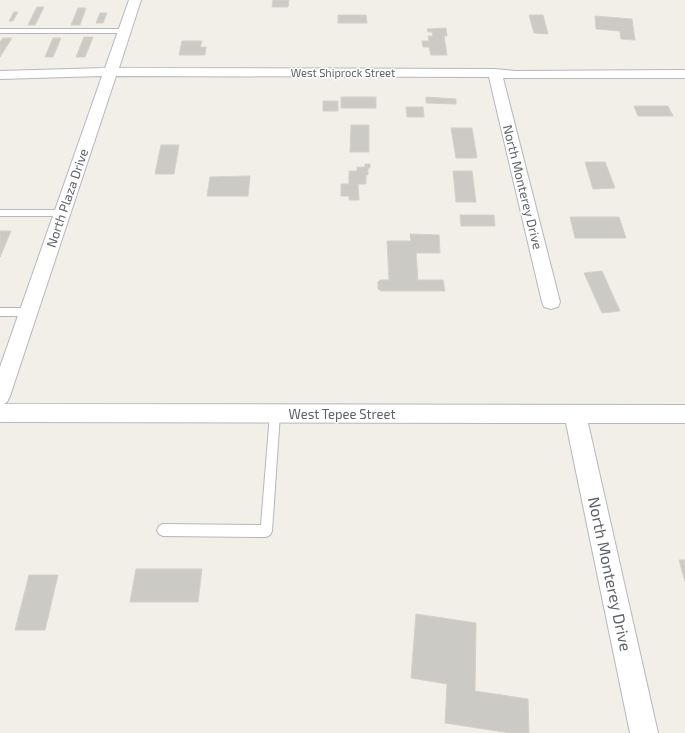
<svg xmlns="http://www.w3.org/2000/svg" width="685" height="733" font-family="'Exo 2',sans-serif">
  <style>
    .building { fill: #cccac5; stroke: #d6d1c6 }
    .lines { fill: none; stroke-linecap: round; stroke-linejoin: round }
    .service-casing { stroke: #b5b8bc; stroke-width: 2 }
    .minor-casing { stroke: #b5b8bc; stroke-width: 2 }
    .service { fill: #fff; fill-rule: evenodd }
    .minor { fill: #fff; fill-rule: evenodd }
    .labels { text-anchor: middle; stroke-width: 3; stroke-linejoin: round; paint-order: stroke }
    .far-street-label { font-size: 11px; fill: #5f6368; stroke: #fff }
    .street-label { font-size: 13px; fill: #5f6368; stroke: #fff }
    .near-street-label { font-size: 16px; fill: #5f6368; stroke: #fff }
  </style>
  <rect width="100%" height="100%" fill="#f1efe8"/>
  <g class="building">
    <polygon points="273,0 289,0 288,7 272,7"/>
    <polygon points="37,7 44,7 35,25 28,25"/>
    <polygon points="78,8 86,8 80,25 71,25"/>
    <polygon points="14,12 18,12 13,21 9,21"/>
    <polygon points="100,13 107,13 103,23 96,23"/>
    <polygon points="338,15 366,15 367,23 338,23"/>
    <polygon points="529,15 543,15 548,34 534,33"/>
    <polygon points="595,16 632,19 635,40 621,39 620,31 596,29"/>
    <polygon points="446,28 447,36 444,36 447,55 431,55 429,47 423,47 422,41 429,41 428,36 433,36 432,32 428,32 427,29"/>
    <polygon points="84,37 93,37 85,57 76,57"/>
    <polygon points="3,38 12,38 0,57 0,42"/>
    <polygon points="53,38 61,38 53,57 45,57"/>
    <polygon points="182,41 202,41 200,47 206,47 205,55 179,55"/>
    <rect x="341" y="97" width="35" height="11"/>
    <polygon points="426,97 456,99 456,104 426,103"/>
    <rect x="323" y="101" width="15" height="10"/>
    <polygon points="634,106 668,106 673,116 638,116"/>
    <polygon points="406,107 423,107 424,117 407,117"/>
    <polygon points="351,125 369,125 369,152 350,152"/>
    <polygon points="451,128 472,128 477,158 456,158"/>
    <polygon points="161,145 179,145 174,174 155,174"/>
    <polygon points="585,162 605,162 615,188 593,189"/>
    <polygon points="365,164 370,164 370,168 368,168 368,175 366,175 366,184 358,184 359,200 349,200 349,196 341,196 341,184 349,184 349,171 357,171 357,167 365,167"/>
    <polygon points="453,171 472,171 476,202 456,202"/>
    <polygon points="250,176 248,196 207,196 210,177"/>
    <polygon points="460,215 494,215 495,226 461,226"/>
    <polygon points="570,217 619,217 626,238 575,238"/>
    <polygon points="0,231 11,231 0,257"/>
    <polygon points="410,234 439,235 440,253 416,253 418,280 443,280 445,291 381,291 378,289 378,282 380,280 389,280 387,241 411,241"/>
    <polygon points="602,271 620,311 602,313 584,273"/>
    <polygon points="679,560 685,560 685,582"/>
    <polygon points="136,569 202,569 198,602 130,602"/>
    <polygon points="29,575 58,575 45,630 15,630"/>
    <polygon points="416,614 476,623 475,691 528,699 529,733 510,733 445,723 447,684 411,678"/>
  </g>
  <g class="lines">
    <defs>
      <g id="service">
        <polygon points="0,29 124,29 127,31 124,33 0,33"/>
        <polygon points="0,210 62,210 66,213 62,216 0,216"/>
        <polygon points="0,308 28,308 33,312 28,316 0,316"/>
        <polygon points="275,409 279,411 280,414 272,531 270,535 266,537 163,536 159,534 157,530 159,526 163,524 261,525 270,414 271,411"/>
      </g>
      <polygon id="minor" points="129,0 141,0 119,68 495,69 515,71 685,70 685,78 503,78 560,302 558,307 551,309 544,307 542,302 489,77 116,76 10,396 7,402 4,404 685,405 685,423 588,423 658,733 630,733 566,423 0,422 0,367 102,76 0,79 0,71 105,68"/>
    </defs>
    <use href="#service" class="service-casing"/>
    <use href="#minor" class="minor-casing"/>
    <use href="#service" class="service"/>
    <use href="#minor" class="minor"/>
  </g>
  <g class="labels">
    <g class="far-street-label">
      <text x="343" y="77">West Shiprock Street</text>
    </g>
    <g class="street-label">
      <text transform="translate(523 187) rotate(76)" y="5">North Monterey Drive</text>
      <text transform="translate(67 198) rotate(-71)" y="5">North Plaza Drive</text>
      <text x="342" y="419">West Tepee Street</text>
    </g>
    <g class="near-street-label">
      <text transform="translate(610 574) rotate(78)" y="6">North Monterey Drive</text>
    </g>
  </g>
</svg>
